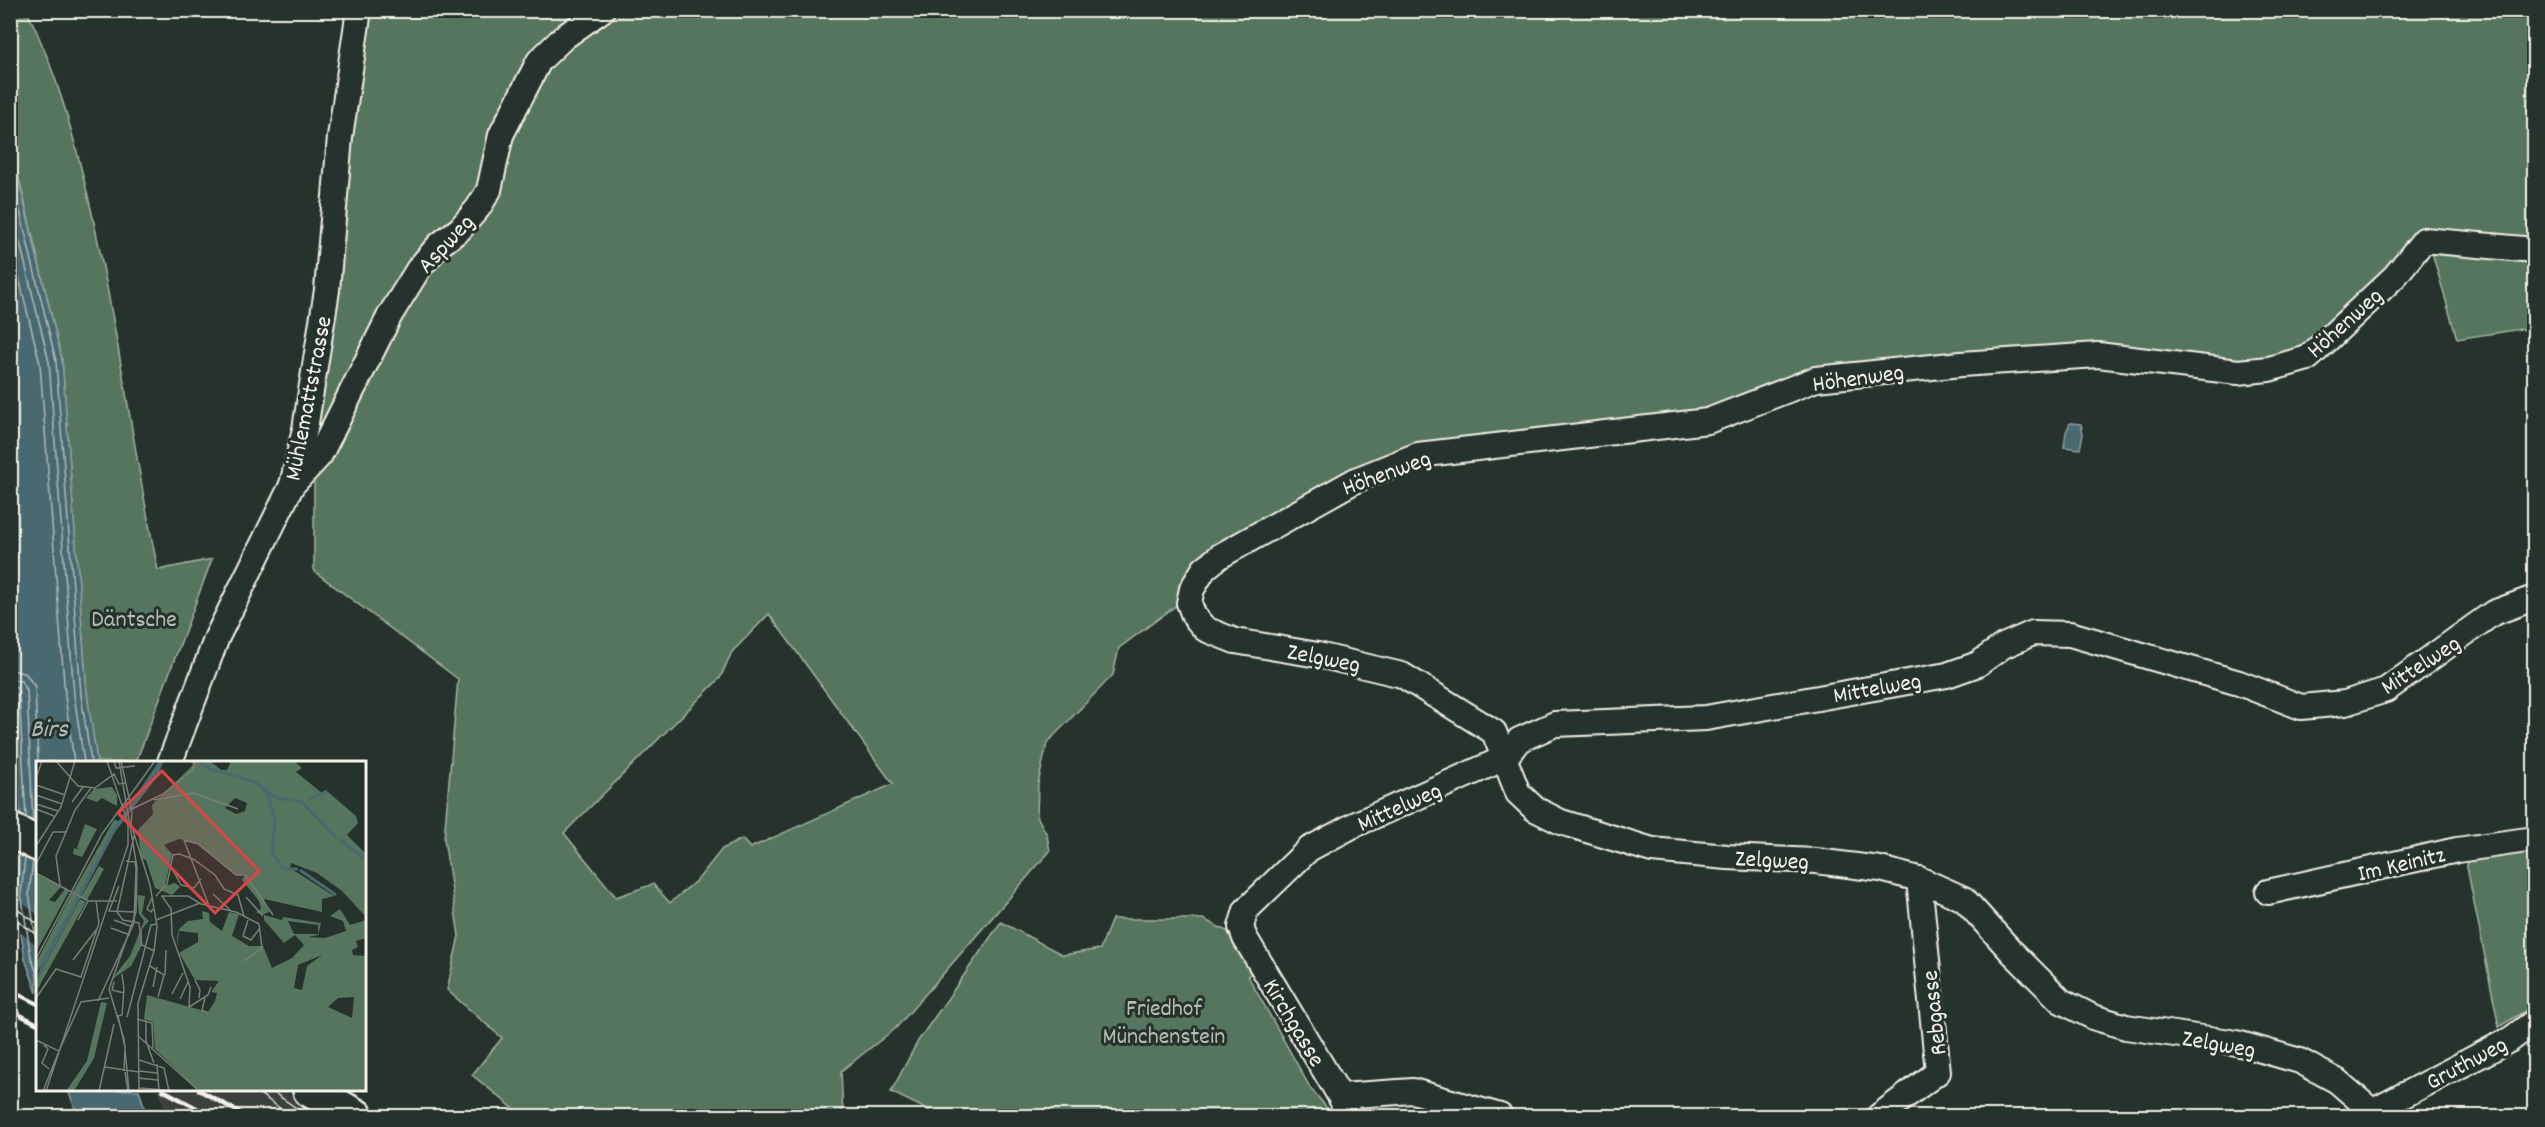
<svg xmlns="http://www.w3.org/2000/svg" width="2545" height="1127" font-family="Dekko,sans-serif">
  <style>
    .built { fill: #3a3f3c }
    .green { fill: #55755e; stroke: #a4b3a3; stroke-width: 1.5; fill-rule: evenodd }
    .water { fill: #4a6971; stroke: #8e9fa1; stroke-width: 1.5 }
    .pier { fill: #26332d }
    .lines { fill: none; stroke-linecap: round; stroke-linejoin: round }
    .shore { stroke: #b0bbb8; stroke-width: 1.5 }
    .street-casing { stroke: #f4f1e8; stroke-width: 28 }
    .secondary-casing { stroke: #f4f1e8; stroke-width: 38 }
    .street { stroke: #26332d; stroke-width: 24 }
    .secondary { stroke: #26332d; stroke-width: 33 }
    .tram { stroke: #f4f1e8; stroke-width: 1.5 }
    .rail { stroke: #f4f1e8; stroke-width: 4.5 }
    .labels { text-anchor: middle; stroke-width: 6; stroke-linejoin: round; paint-order: stroke }
    .street-label { font-size: 24px; fill: #f4f1e8; stroke: #26332d }
    .park-label { font-size: 24px; fill: #b4bfb1; stroke: #26332d }
    .water-label { font-size: 26px; font-style: italic; fill: #b0bbb8; stroke: #26332d }
    .inset-river { fill: none; stroke: #4a6971; stroke-width: 3 }
    .inset-road { fill: none; stroke: #787f78; stroke-width: 1.5 }
    .view { fill: #da4645; fill-opacity: 0.15; stroke: #da4645; stroke-width: 3 }
    .inset-edge { fill: none; stroke: #f4f1e8; stroke-width: 3 }
  </style>
  <rect width="100%" height="100%" fill="#26332d"/>
  <filter id="ink" filterUnits="userSpaceOnUse"><feTurbulence type="fractalNoise" baseFrequency=".0167" numOctaves="2"/><feDisplacementMap in="SourceGraphic" scale="12" xChannelSelector="R" yChannelSelector="G"/><feConvolveMatrix kernelMatrix="1 2 1 2 8 2 1 2 1" color-interpolation-filters="sRGB"/></filter>
  <g filter="url(#ink)">
    <polygon class="built" points="158,1090 282,1090 319,1116 168,1116"/>
    <g class="green">
      <path d="M 11,11 L 27,11 C 58,73 75,141 91,209 C 118,328 133,450 158,570 L 212,559 L 136,762 L 97,762 L 87,694 L 62,360 L 11,145 Z"/>
      <path d="M 362,11 L 2534,11 L 2534,243 L 2429,234 L 2308,358 L 2269,369 L 2098,355 L 1816,379 L 1708,421 L 1418,455 L 1220,556 L 1189,603 L 1177,605 L 1119,648 L 1113,675 L 1047,743 L 1038,784 L 1037,816 L 1047,835 L 1050,851 L 896,1028 L 841,1071 L 843,1116 L 523,1116 L 472,1075 L 502,1038 L 447,990 L 459,936 L 444,839 L 458,679 L 314,571 L 314,437 ZM 769,614 L 893,784 L 750,848 L 742,839 L 722,849 L 699,878 L 670,903 L 653,884 L 616,897 L 564,833 L 720,678 L 732,652 Z"/>
      <polygon points="2431,249 2534,257 2534,332 2521,329 2457,339"/>
      <polygon points="2523,852 2534,852 2534,1005 2499,1027 2466,862"/>
      <polygon points="1112,919 1203,919 1227,931 1253,971 1248,976 1311,1089 1334,1116 940,1116 891,1092 918,1041 1001,922 1063,955 1100,949"/>
    </g>
    <g class="water">
      <polygon points="10,145 62,360 87,694 97,762 38,762 37,993 25,959 15,893 19,870 20,814 10,666"/>
      <polygon points="2070,423 2081,424 2083,434 2080,449 2064,447 2066,432"/>
      <polygon points="68,1090 139,1090 147,1116 78,1116"/>
    </g>
    <polygon class="pier" points="12,895 37,914 37,945 18,931"/>
    <g class="lines">
      <g class="shore">
        <polyline points="10,170 56,361 81,695 91,762"/>
        <polyline points="10,202 49,362 74,695 84,762"/>
        <polyline points="10,241 40,364 65,696 74,762"/>
        <polyline points="10,669 26,674 35,687 38,762"/>
        <polyline points="10,678 21,681 27,691 33,822"/>
        <polyline points="10,686 16,687 19,693 26,818"/>
        <polyline points="25,858 21,893 31,957 38,976"/>
        <polyline points="33,861 29,893 38,953"/>
      </g>
      <defs>
        <g id="street">
          <polyline points="292,485 320,455 390,315 419,268 439,245 460,229 478,208 489,190 501,135 539,61 564,37 602,10"/>
          <polyline points="170,762 217,637 292,485 305,429 327,290 340,137 359,10"/>
          <polyline points="2268,892 2457,850 2534,839"/>
          <polyline points="1340,1096 1413,1091 1500,1116"/>
          <polyline points="2373,1112 2337,1081 2300,1061 2237,1043 2126,1027 2093,1017 2061,1001 2011,951 1964,899 1919,879 1880,869 1816,861 1727,857 1652,850 1561,822 1535,809 1518,793 1494,732 1402,675 1318,655 1235,641 1205,629 1194,616 1189,603 1192,589 1204,569 1220,556 1356,480 1418,455 1708,421 1816,379 1961,364 2098,355 2238,372 2269,369 2308,358 2395,276 2424,240 2534,250"/>
          <polyline points="1349,1116 1340,1096 1245,938 1241,927 1246,910 1309,849 1354,825 1505,758 1519,740 1555,724 1706,718 1947,675 1978,664 2003,646 2033,633 2070,634 2239,683 2301,707 2345,703 2386,690 2493,613 2534,598"/>
          <polyline points="1879,1116 1938,1072 1919,879"/>
          <polyline points="2364,1116 2511,1039 2534,1022"/>
        </g>
        <g id="secondary">
          <polyline points="10,830 38,844"/>
          <polyline points="310,1090 356,1116"/>
        </g>
      </defs>
      <use href="#street" class="street-casing"/>
      <use href="#secondary" class="secondary-casing"/>
      <use href="#street" class="street"/>
      <use href="#secondary" class="secondary"/>
      <g class="tram">
        <polyline points="10,904 38,924"/>
        <polyline points="10,916 38,935"/>
        <polyline points="254,1090 291,1116"/>
        <polyline points="270,1090 308,1116"/>
      </g>
      <g class="rail">
        <polyline points="10,990 38,1004"/>
        <polyline points="10,1010 38,1024"/>
        <polyline points="163,1090 211,1116"/>
        <polyline points="199,1090 246,1116"/>
      </g>
    </g>
  </g>
  <g class="labels">
    <g class="street-label">
      <text transform="translate(445 243) rotate(-47)" y="8">Aspweg</text>
      <text transform="translate(2344 322) rotate(-42)" y="8">Höhenweg</text>
      <text transform="translate(1858 377) rotate(-8)" y="8">Höhenweg</text>
      <text transform="translate(307 398) rotate(-79)" y="8">Mühlemattstrasse</text>
      <text transform="translate(1386 472) rotate(-20)" y="8">Höhenweg</text>
      <text transform="translate(1324 657) rotate(11)" y="8">Zelgweg</text>
      <text transform="translate(2420 664) rotate(-33)" y="8">Mittelweg</text>
      <text transform="translate(1877 687) rotate(-10)" y="8">Mittelweg</text>
      <text transform="translate(1399 806) rotate(-24)" y="8">Mittelweg</text>
      <text transform="translate(1772 859) rotate(3)" y="8">Zelgweg</text>
      <text transform="translate(2401 863) rotate(-13)" y="8">Im Keinitz</text>
      <text transform="translate(1933 1013) rotate(-96)" y="8">Rebgasse</text>
      <text transform="translate(1295 1022) rotate(59)" y="8">Kirchgasse</text>
      <text transform="translate(2219 1043) rotate(10)" y="8">Zelgweg</text>
      <text transform="translate(2466 1062) rotate(-28)" y="8">Gruthweg</text>
    </g>
    <g class="park-label">
      <text x="134" y="626">Däntsche</text>
      <text x="1164" y="1015">Friedhof<tspan x="1164" dy="28">Münchenstein</tspan></text>
    </g>
    <g class="water-label">
      <text x="49" y="736">Birs</text>
    </g>
  </g>
  <g transform="translate(36 761)">
    <rect width="330" height="330" fill="#26332d"/>
    <path d="M 154,0 L 174,0 L 185,9 L 191,9 L 195,0 L 258,0 L 266,7 L 260,11 L 286,32 L 292,31 L 320,55 L 322,62 L 311,74 L 330,93 L 330,156 L 306,130 L 281,112 L 255,102 L 254,107 L 298,135 L 286,138 L 286,151 L 228,138 L 233,151 L 226,154 L 220,151 L 225,148 L 223,140 L 206,119 L 209,114 L 200,114 L 162,83 L 143,78 L 128,84 L 136,93 L 129,125 L 139,122 L 144,126 L 136,134 L 119,127 L 110,99 L 105,97 L 102,69 L 117,53 L 116,44 L 157,4 ZM 199,37 L 211,42 L 209,50 L 200,53 L 189,47 ZM 76,26 L 81,34 L 81,45 L 66,37 L 61,41 L 50,37 L 58,28 ZM 78,59 L 83,60 L 42,134 L 37,131 ZM 49,63 L 61,68 L 46,96 L 37,93 L 38,87 L 44,89 L 41,87 ZM 63,105 L 68,108 L 51,139 L 45,136 ZM 0,113 L 25,126 L 13,139 L 19,141 L 29,128 L 33,130 L 0,191 ZM 36,132 L 42,136 L 0,213 L 0,202 ZM 101,134 L 109,135 L 106,153 L 113,160 L 106,168 L 106,184 L 95,205 L 75,219 L 94,195 L 108,160 L 103,153 ZM 44,138 L 50,141 L 0,231 L 0,221 ZM 304,148 L 314,164 L 330,159 L 330,177 L 320,180 L 322,186 L 316,189 L 317,194 L 330,195 L 330,330 L 163,330 L 119,288 L 117,261 L 108,258 L 111,234 L 172,251 L 179,240 L 181,232 L 175,231 L 183,220 L 159,219 L 143,192 L 162,181 L 162,172 L 143,170 L 143,173 L 142,176 L 142,185 L 141,177 L 143,168 L 152,160 L 167,158 L 166,150 L 173,152 L 174,161 L 186,170 L 193,151 L 203,153 L 196,175 L 213,185 L 227,185 L 236,207 L 256,197 L 268,184 L 259,174 L 248,182 L 228,159 L 228,154 L 246,159 L 247,156 L 285,162 L 282,174 L 272,176 L 289,177 L 310,170 L 307,160 L 294,155 ZM 252,160 L 282,164 L 282,173 L 258,173 ZM 286,194 L 271,205 L 266,229 L 258,227 L 262,204 ZM 318,236 L 316,257 L 292,246 L 302,237 ZM 65,241 L 71,242 L 58,297 L 38,330 L 30,330 L 51,300 Z" fill="#55755e" fill-rule="evenodd"/>
    <path d="M 123,0 L 128,0 L 121,16 L 79,71 L 0,221 L 6,200 L 78,67 Z" fill="#4a6971"/>
    <path class="inset-river" d="M 163,0 L 174,8 L 217,20 L 241,37 L 254,39M 231,30 L 239,60M 273,38 L 291,30M 256,39 L 266,41 L 300,76M 239,61 L 236,92 L 248,108 L 262,108M 303,78 L 330,99M 264,109 L 300,134"/>
    <path class="inset-road" d="M 20,0 L 42,25 L 59,27 L 78,13 L 83,23 L 89,22M 78,0 L 80,7 L 99,5M 83,0 L 101,106 L 100,151 L 73,228 L 88,278 L 93,330M 85,0 L 96,50 L 95,63 L 114,124 L 121,165 L 118,190 L 102,242 L 103,330M 0,17 L 6,0M 0,24 L 29,34M 0,34 L 26,43M 118,39 L 158,32 L 202,48M 36,41 L 47,26M 0,43 L 22,50M 0,48 L 18,55M 96,48 L 127,33 L 156,9 L 160,0M 148,79 L 162,83 L 200,114 L 209,114 L 237,154M 148,79 L 173,145M 0,85 L 25,46 L 39,0M 0,103 L 17,71 L 31,71M 134,104 L 145,124M 0,112 L 52,140 L 81,140M 24,124 L 20,95 L 39,49 L 55,27M 145,124 L 158,127 L 165,118M 83,125 L 73,150 L 99,151M 177,133 L 194,149M 120,135 L 131,123 L 137,94 L 143,93 L 157,98 L 179,114 L 188,128 L 202,134 L 208,155M 125,135 L 152,135 L 165,143 L 200,151 L 223,163M 126,135 L 135,148 L 136,174 L 154,226 L 153,246M 210,136 L 227,155M 116,137 L 111,148 L 115,151 L 117,148M 81,151 L 98,75M 81,151 L 87,159 L 103,162 L 106,184 L 118,190M 42,159 L 52,140M 78,159 L 97,166M 120,159 L 164,142M 212,159 L 207,175 L 215,179 L 224,167M 75,167 L 94,174M 0,198 L 66,73 L 119,0M 37,199 L 60,169M 208,200 L 226,187 L 223,163M 114,205 L 128,214 L 122,236M 86,213 L 88,228 L 86,254 L 82,255 L 89,286 L 88,310M 129,214 L 130,189M 159,219 L 164,229 L 163,237M 78,221 L 76,229 L 88,232M 117,226 L 121,206M 136,233 L 147,212M 0,237 L 20,208 L 45,216 L 63,162 L 60,140M 169,237 L 166,249 L 172,252M 144,238 L 152,221M 62,240 L 98,162 L 100,108 L 99,101 L 90,100M 153,246 L 172,234 L 175,226M 91,256 L 115,164 L 121,163M 101,258 L 116,262 L 117,287M 110,259 L 110,280 L 118,302M 101,274 L 163,330M 0,279 L 23,290 L 7,330M 8,284 L 12,288 L 6,302 L 13,308M 23,290 L 45,241 L 73,237M 103,299 L 128,307 L 133,330M 121,303 L 123,330M 69,306 L 103,311M 103,310 L 121,312M 89,311 L 92,330M 102,317 L 122,319M 103,327 L 142,330M 10,330 L 92,84 L 92,62 L 71,0M 63,330 L 78,263"/>
    <path class="view" d="M 126,10 L 223,110 L 179,152 L 82,52 Z"/>
    <rect width="330" height="330" class="inset-edge"/>
  </g>
  <rect width="2545" height="1127" fill="none" stroke="#26332d" stroke-width="36"/>
  <rect x="18" y="18" width="2509" height="1091" fill="none" stroke="#f4f1e8" stroke-width="2" filter="url(#ink)"/>
</svg>
